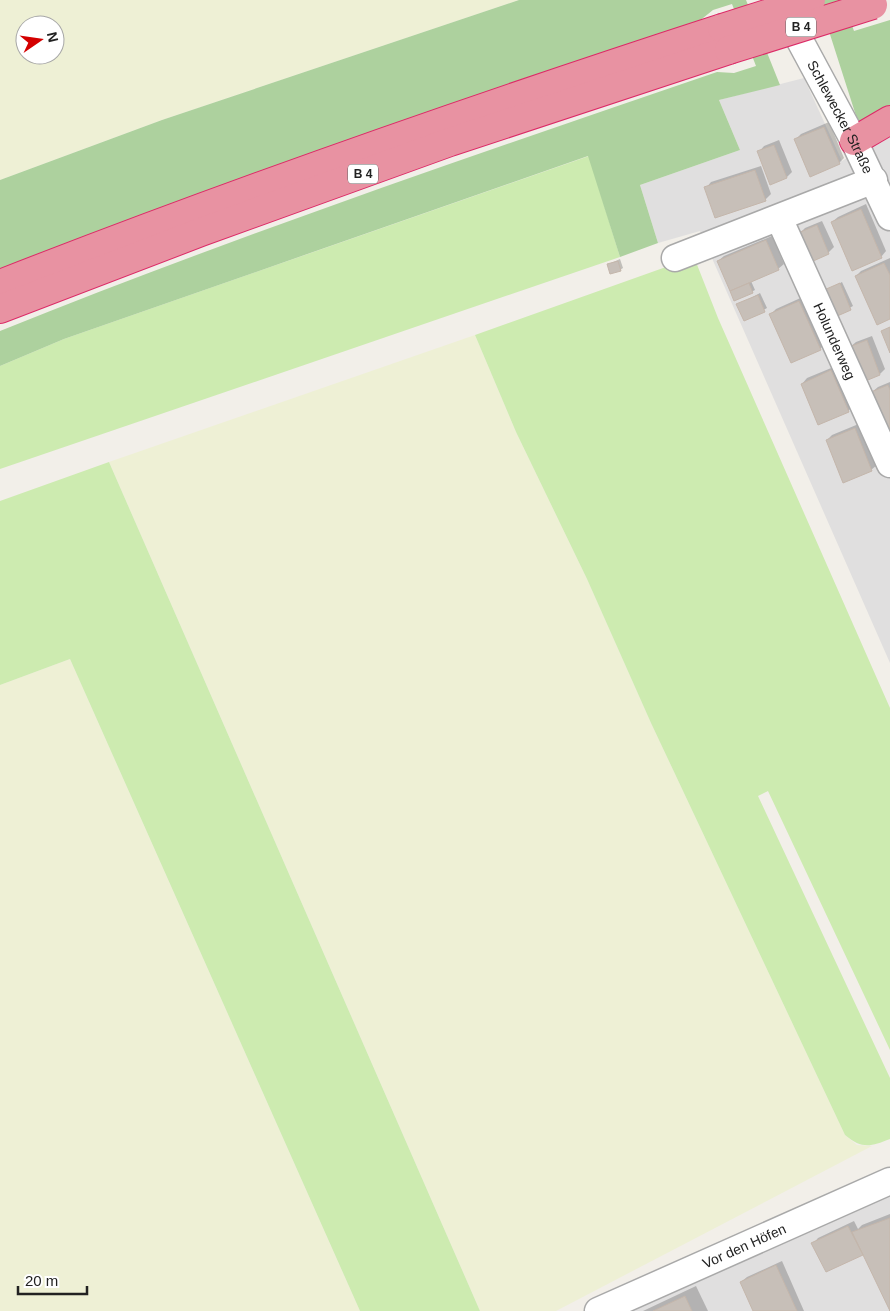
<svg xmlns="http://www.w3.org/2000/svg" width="890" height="1311" font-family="Arial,sans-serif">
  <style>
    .residential { fill: #e0dfdf }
    .farmland { fill: #eef0d5; fill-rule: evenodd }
    .grass { fill: #cdebb0 }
    .forest { fill: #add19e }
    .shadow { fill: #0003 }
    .building { fill: #c7bfb8; stroke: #c4b6ab }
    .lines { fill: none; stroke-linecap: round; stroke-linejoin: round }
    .minor-casing { stroke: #a9a9a9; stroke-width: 29 }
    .highway-casing { stroke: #dc2a67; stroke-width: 30 }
    .minor { stroke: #fff; stroke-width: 26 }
    .highway { stroke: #e892a2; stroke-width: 28 }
    .highway-bridge-casing { stroke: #dc2a67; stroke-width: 30; stroke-linecap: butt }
    .highway-bridge { stroke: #e892a2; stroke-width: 28 }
    .labels { text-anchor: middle; stroke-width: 5; stroke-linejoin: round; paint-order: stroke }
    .shield { fill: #fff; stroke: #646464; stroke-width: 1 }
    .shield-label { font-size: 12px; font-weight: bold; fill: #222 }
    .street-label { font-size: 14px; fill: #222; stroke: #fff }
  </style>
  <rect width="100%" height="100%" fill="#f2efe9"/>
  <g class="residential">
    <polygon points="804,78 842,161 890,132 890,663 700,231 658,243 640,185 740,150 719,100"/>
    <polygon points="890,1181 890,1311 598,1311"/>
  </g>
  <g class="farmland">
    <path d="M 0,0 L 519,0 L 162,120 L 0,180 ZM 25,25 L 55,25 L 55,55 L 25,55 Z"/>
    <polygon points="475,335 516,432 587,579 651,723 845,1135 857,1145 872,1146 556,1311 480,1311 109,462"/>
    <polygon points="70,659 360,1311 0,1311 0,685"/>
  </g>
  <g class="grass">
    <polygon points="589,156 620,257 0,469 0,366 64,339"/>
    <path d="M 694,257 L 718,318 L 890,708 L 890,1050 L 768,791 L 758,796 L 890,1078 L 890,1139 C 870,1147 862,1149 845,1135 L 651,723 L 587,579 L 516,432 L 475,335 Z"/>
    <polygon points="109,462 480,1311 360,1311 70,659 0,685 0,501"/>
  </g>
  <g class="forest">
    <path d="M 519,0 L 746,0 L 780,85 L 719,100 L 740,150 L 640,185 L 658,243 L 620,257 L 588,156 L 64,339 L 0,366 L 0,331 C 236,236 477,154 717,72 L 734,73 L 756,66 L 732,4 L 713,10 L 698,22 L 0,270 L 0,180 L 162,120 Z"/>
    <polygon points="819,0 843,0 854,31 890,20 890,105 858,122"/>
  </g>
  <g class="shadow">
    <polygon points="829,122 844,158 839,163 795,140 801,134"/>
    <polygon points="779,140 792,172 787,177 759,152 764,146"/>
    <polygon points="761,166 771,194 765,200 706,188 711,182"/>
    <polygon points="866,204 886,251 881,257 832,222 838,217"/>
    <polygon points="822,221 834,247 828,253 800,233 805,228"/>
    <polygon points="772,236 784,264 778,269 751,281 755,290 735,300 718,261 724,256"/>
    <polygon points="890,258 890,318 856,276 861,271"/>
    <polygon points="620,259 623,268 620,270 609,264"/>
    <polygon points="842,282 853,306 836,315 825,291"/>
    <polygon points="760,293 767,308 745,320 738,305"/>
    <polygon points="805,296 825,344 820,349 771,314 776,309"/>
    <polygon points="872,336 885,369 880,374 850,347 856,342"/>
    <polygon points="836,366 853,406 848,411 802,384 807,378"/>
    <polygon points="890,382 890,433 872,392 878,387"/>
    <polygon points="861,423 877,465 871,470 827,440 832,435"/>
    <polygon points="890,1214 890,1309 863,1252 813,1244 818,1238 854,1221 858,1229 862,1225"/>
    <polygon points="782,1261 804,1311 754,1311 741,1282 747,1277"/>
    <polygon points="696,1286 708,1311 643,1311"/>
  </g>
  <g class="building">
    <polygon points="824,127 840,164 810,177 794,139"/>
    <polygon points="774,145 787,178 770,185 757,151"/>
    <polygon points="755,170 766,201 715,218 704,187"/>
    <polygon points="861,209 882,258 852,271 831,222"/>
    <polygon points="817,225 829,254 811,262 798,233"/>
    <polygon points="766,240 779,270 730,291 717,261"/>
    <polygon points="618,261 621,271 610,274 607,264"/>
    <polygon points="884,263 890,275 890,319 877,325 855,276"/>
    <polygon points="749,283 753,293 734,301 730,291"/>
    <polygon points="840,283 851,310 835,317 824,290"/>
    <polygon points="758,295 765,312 744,321 736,304"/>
    <polygon points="799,301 821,350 791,363 769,314"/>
    <polygon points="890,327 890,353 881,331"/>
    <polygon points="867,340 880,375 863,382 849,347"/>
    <polygon points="831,370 849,412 818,425 801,384"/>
    <polygon points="888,385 890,390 890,436 871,392"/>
    <polygon points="855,428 872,471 843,483 826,440"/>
    <polygon points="890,1218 890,1311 852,1232"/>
    <polygon points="848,1226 863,1255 826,1272 811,1243"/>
    <polygon points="776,1265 797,1311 753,1311 740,1282"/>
    <polygon points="685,1296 692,1311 653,1311"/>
  </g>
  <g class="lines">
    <defs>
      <g id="minor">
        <path id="s1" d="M 784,11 L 854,141 L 890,217"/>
        <path id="s2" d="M 779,218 L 890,464"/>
        <polyline points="675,258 874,180"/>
        <path id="s3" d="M 598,1311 L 890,1181"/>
      </g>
      <g id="highway">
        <polyline points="854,141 890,120"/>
        <path d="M 0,284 C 238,191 479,107 722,28"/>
        <polyline points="0,309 201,232 450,142 729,50"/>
      </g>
    </defs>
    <use href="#minor" class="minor-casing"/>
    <use href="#highway" class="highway-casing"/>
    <use href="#minor" class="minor"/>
    <use href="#highway" class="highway"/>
    <defs>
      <g id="highway-bridge">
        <polyline points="722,28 811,0"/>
        <polyline points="729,50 873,5"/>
      </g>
    </defs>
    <use href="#highway-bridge" class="highway-bridge-casing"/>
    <use href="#highway-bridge" class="highway-bridge"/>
  </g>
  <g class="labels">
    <g class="shield">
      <rect x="786" y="17.5" width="30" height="19" rx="4"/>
      <rect x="348" y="164.5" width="30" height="19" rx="4"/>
    </g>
    <g class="shield-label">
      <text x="801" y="31">B 4</text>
      <text x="363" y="178">B 4</text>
    </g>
    <g class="street-label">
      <text dy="5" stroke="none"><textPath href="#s1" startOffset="120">Schlewecker Straße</textPath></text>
      <text dy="5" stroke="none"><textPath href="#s2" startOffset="135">Holunderweg</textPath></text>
      <text dy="5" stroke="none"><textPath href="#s3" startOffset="160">Vor den Höfen</textPath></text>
    </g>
  </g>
  <g transform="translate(40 40) rotate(77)"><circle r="24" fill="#ffffff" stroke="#a7a7a7"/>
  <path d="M0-4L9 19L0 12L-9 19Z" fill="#d40000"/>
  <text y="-8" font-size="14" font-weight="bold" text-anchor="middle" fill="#222222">N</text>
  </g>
  <path d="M18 1286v8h69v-8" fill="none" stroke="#222222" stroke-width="2.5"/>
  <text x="25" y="1286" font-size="15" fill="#222222" stroke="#ffffff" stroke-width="4" paint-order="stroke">20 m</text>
</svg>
